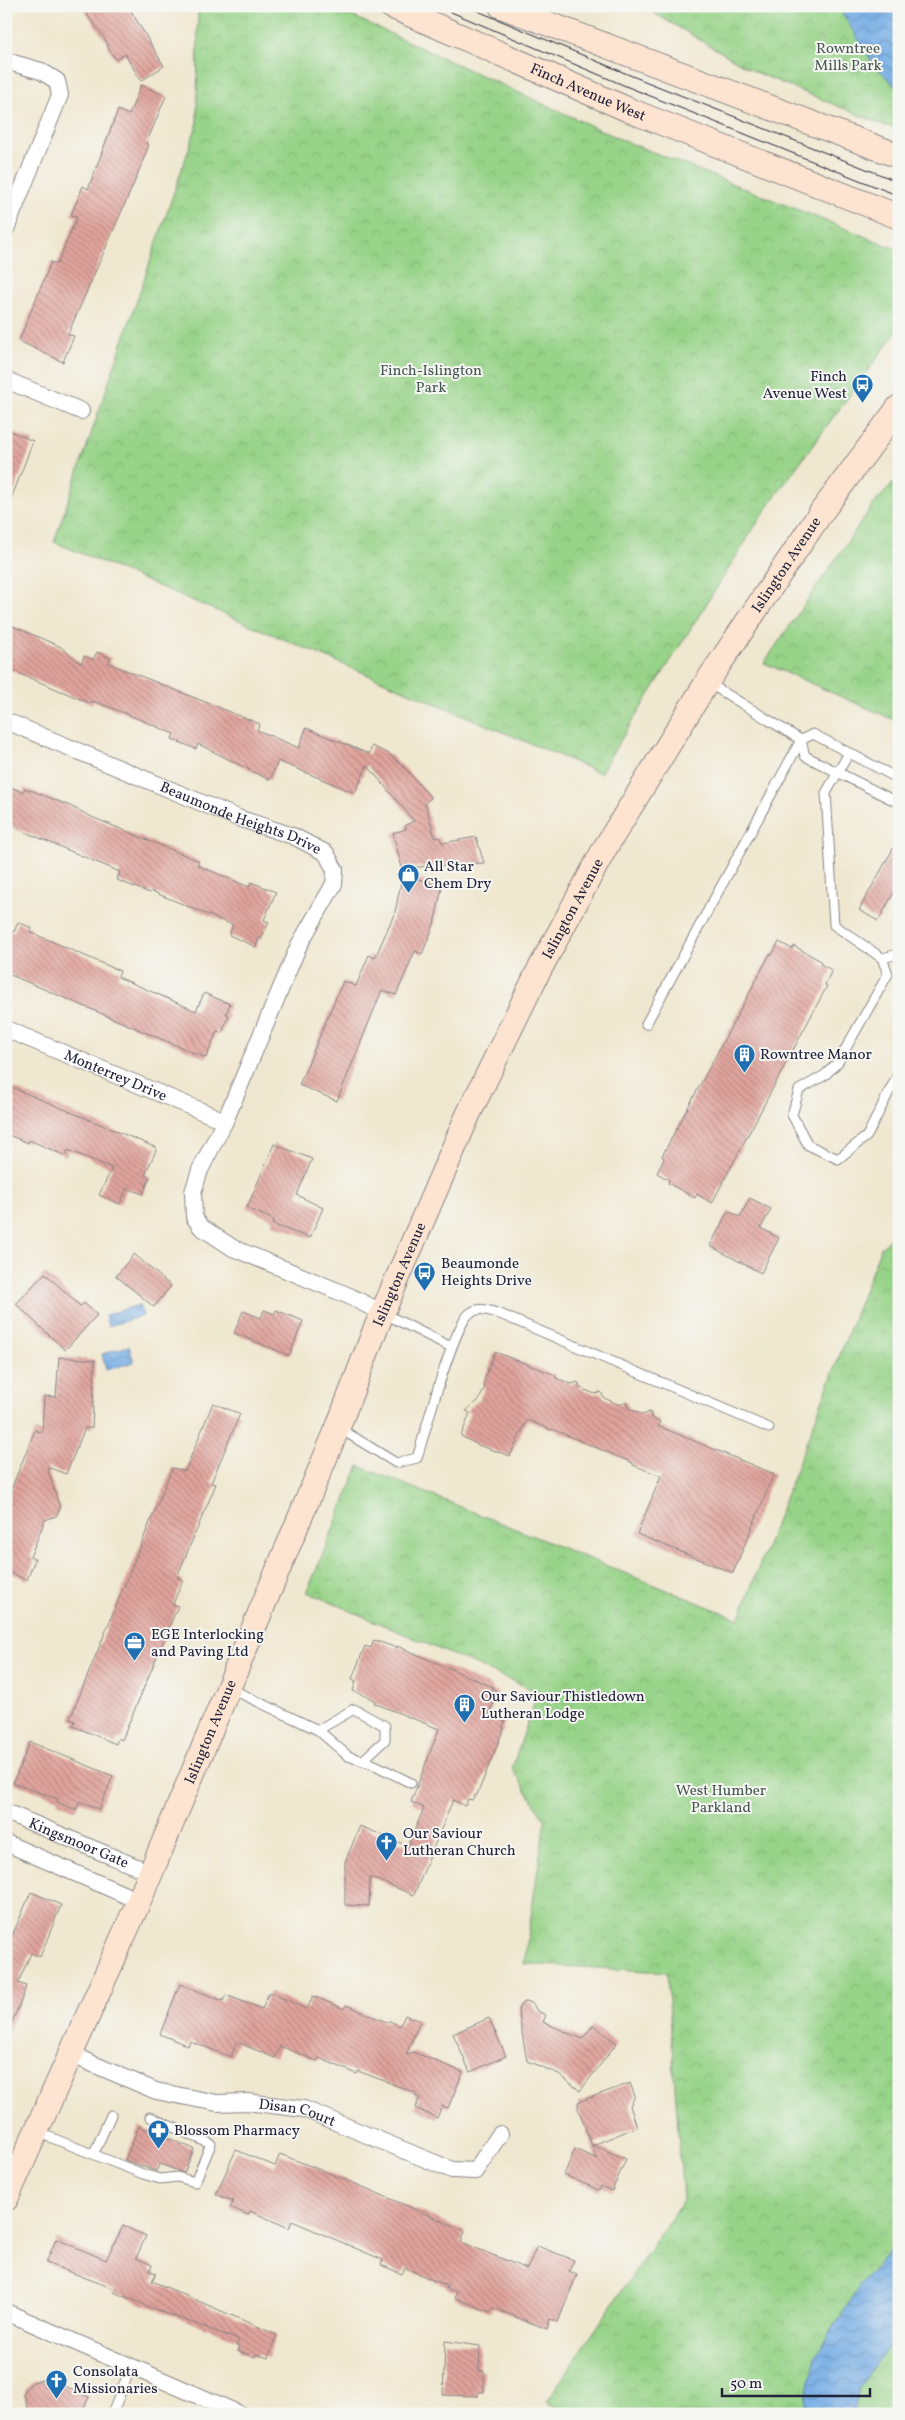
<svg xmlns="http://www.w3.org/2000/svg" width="905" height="2420" font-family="Vollkorn,serif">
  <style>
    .park { fill: url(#park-crowns); stroke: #5c7a62 }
    .water { fill: url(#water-waves); stroke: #4c6890 }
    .building { fill: url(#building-back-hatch) }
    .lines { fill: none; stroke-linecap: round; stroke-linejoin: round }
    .service-casing { stroke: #888485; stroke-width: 11 }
    .minor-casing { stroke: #888485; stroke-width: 18 }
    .secondary-casing { stroke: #888485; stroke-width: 26 }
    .service { stroke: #fff; stroke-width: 9 }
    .minor { stroke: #fff; stroke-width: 16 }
    .secondary { stroke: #fde4d1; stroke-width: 24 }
    .tram { stroke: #22223b; stroke-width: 1 }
    .labels { text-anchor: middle; stroke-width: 4; stroke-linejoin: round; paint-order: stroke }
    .park-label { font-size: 15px; fill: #455752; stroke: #f6f6f2 }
    .street-label { font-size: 15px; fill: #22223b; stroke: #f6f6f2 }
    .poi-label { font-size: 15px; fill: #22223b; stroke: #f6f6f2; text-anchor: start }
  </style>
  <defs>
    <pattern id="park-crowns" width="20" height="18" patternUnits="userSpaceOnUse" patternTransform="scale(1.25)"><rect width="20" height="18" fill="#97d388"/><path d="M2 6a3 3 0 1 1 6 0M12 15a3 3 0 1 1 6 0" fill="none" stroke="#82b576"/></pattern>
    <pattern id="water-waves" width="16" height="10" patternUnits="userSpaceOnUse" patternTransform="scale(1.25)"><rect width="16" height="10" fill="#76ade5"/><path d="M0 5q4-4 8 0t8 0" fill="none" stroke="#608cbb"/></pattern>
    <pattern id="building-back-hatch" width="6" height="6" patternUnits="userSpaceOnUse" patternTransform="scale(1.25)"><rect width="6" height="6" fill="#e1a49d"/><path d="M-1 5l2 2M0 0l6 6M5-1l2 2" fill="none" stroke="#b68581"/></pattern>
  </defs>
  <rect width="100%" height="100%" fill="#f6f6f2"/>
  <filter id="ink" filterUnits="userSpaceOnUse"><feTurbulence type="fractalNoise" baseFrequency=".02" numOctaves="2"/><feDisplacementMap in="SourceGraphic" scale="10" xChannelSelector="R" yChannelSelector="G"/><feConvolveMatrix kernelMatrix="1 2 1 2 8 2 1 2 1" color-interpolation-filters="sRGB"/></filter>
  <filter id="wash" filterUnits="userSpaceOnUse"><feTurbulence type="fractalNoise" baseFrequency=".0096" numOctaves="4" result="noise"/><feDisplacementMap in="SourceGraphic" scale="20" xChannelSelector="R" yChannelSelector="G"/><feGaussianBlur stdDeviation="1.12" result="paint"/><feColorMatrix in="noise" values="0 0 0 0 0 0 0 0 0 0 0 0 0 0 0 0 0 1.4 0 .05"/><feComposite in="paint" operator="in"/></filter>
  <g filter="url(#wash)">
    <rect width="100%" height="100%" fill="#efe7cf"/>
    <g class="park">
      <polygon points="198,6 330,6 620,139 899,250 899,328 768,506 600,773 54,542 197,125"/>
      <polygon points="642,6 899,6 899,128 886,126 755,72"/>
      <polygon points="899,477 899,722 764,663 873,505"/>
      <polygon points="899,1231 899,2414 572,2414 546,2402 683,2201 667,1972 524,1964 545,1820 512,1768 538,1692 307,1592 359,1466 739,1619 881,1247"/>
    </g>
    <g class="water">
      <polygon points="838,6 899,6 899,90 872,62"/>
      <polygon points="139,1305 143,1316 108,1326 105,1315"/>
      <polygon points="129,1346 134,1362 106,1370 102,1354"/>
      <polygon points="899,2241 899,2333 859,2387 854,2414 802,2414 816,2357 860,2284"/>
    </g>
    <g id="blocks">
      <g class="building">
        <polygon points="81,6 128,6 164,66 141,81 125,54 116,60 107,46 109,45"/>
        <polygon points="141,85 166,96 146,144 149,145 134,183 68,334 74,336 63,362 19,341 51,262 57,264 77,217 71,215 83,186 88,189 118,110 129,115"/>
        <polygon points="6,429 33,441 7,510 6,510"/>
        <polygon points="6,623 61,647 81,664 84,656 93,660 97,652 111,658 108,663 260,724 257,730 299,748 306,728 369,754 372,746 389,754 406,769 431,798 425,803 435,838 439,837 443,843 476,837 484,863 402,868 393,833 406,829 406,825 414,821 367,765 355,793 278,761 270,780 198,744 196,749 172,739 174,734 122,712 93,701 92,704 6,668"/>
        <polygon points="6,785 23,792 25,788 70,806 94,818 199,861 197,865 249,887 251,882 276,892 264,920 269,922 261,939 259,938 256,947 229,935 233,925 151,891 150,893 117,880 120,872 6,824"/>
        <polygon points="899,838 899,884 878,921 859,910"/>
        <polygon points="403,873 442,888 434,924 422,954 415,951 396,995 382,990 337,1101 299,1085 343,981 356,986 369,955 375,958 395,912"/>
        <polygon points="18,922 32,928 30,932 120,971 118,977 196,1011 204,993 230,1004 226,1014 229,1015 222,1033 217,1031 206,1058 6,973 6,939 10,930 14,932"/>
        <polygon points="779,942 792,949 794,946 821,961 820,964 832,970 825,985 827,986 712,1203 697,1194 695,1198 668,1183 669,1180 657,1173 664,1159 662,1156 770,954 772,955"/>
        <polygon points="6,1085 157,1148 145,1175 150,1177 143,1194 127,1188 120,1204 99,1195 112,1168 68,1150 66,1156 29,1140 28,1143 6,1134"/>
        <polygon points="274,1144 312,1159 297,1195 323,1208 310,1238 272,1224 274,1220 247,1208"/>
        <polygon points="750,1198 771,1209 761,1228 779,1238 761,1273 710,1246 728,1211 740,1217"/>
        <polygon points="134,1254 171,1286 154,1307 116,1276"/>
        <polygon points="45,1273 80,1306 84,1303 97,1315 65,1350 16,1304"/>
        <polygon points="264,1310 274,1314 276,1310 303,1321 290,1354 288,1355 234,1333 243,1311 261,1318"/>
        <polygon points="495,1352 555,1375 556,1378 571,1384 578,1382 580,1388 595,1394 601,1392 604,1398 620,1405 626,1401 628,1408 643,1415 650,1412 652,1418 660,1422 658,1426 774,1474 733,1573 637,1534 661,1476 633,1465 633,1463 552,1429 552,1430 527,1420 510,1456 478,1445 461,1436 470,1413 466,1411 479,1400 485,1387 483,1383"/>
        <polygon points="59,1357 95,1360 92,1428 85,1428 66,1474 47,1467 60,1508 56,1516 45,1520 30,1557 35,1559 27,1580 6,1571 6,1502 35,1430 42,1433 44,1396 56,1397"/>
        <polygon points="213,1403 240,1414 211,1483 216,1484 179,1572 178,1578 183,1580 173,1604 178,1606 122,1740 118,1738 116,1744 73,1726 75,1721 70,1719 172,1468 185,1471"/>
        <polygon points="374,1640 397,1648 397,1646 493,1687 492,1689 498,1692 489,1714 505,1722 502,1727 504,1728 477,1795 475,1795 472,1800 468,1799 465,1806 453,1800 414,1895 370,1877 369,1906 345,1905 345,1862 360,1826 408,1846 424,1808 411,1802 439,1729 374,1703 375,1701 370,1698 353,1691 356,1681 352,1679 365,1646 371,1648"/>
        <polygon points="30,1742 113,1776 99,1809 80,1801 76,1810 57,1802 58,1799 13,1783"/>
        <polygon points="31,1892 61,1905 40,1957 31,1953 18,1983 26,1986 23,1996 6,2036 6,1950"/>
        <polygon points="180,1984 223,2001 226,1995 262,2009 269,1992 307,2009 313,1996 344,2009 346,2005 389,2023 390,2021 400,2026 405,2015 420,2021 406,2055 413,2052 463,2072 448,2108 442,2106 437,2118 415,2108 420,2098 415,2096 416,2093 358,2071 357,2074 319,2058 317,2061 280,2046 275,2058 237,2042 231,2057 190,2041 188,2046 160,2034"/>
        <polygon points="527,2001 533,2004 537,2011 546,2015 543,2022 582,2039 593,2025 617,2043 580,2091 559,2074 527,2061 518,2010 521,2004"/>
        <polygon points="489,2018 506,2056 470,2072 453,2034"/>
        <polygon points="630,2083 635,2096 630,2106 637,2127 593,2145 626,2159 612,2191 601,2186 599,2190 564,2175 575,2149 597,2159 578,2108 578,2102"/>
        <polygon points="139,2126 194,2149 184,2173 160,2164 156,2171 125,2160"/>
        <polygon points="236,2150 275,2166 280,2154 356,2184 465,2231 461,2242 527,2269 537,2246 574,2260 569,2271 577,2274 558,2322 550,2319 547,2329 493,2308 490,2312 455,2298 457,2292 446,2288 447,2286 405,2268 402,2274 381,2265 383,2260 292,2221 289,2228 250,2211 248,2215 230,2207 233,2201 216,2194"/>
        <polygon points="123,2226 146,2236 136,2258 152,2265 150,2271 156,2273 152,2281 277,2335 268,2358 256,2354 255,2357 238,2351 239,2347 236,2346 239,2340 149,2307 114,2292 115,2289 46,2263 56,2239 106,2260"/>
        <polygon points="445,2341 480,2346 479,2371 484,2371 484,2392 478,2392 478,2396 443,2395"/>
        <polygon points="41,2380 53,2384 55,2382 89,2397 81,2414 30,2414 24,2394 26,2388 33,2382"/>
      </g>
    </g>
  </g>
  <g filter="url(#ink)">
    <use href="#blocks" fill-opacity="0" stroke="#888485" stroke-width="1"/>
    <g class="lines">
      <defs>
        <g id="service">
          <polyline points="707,682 801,740 805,756 899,803"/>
          <polyline points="849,753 826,793 834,925 882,958 899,954"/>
          <polyline points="882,958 888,974 838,1062 825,1075 799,1090 792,1115 808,1145 838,1159 867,1136 899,1072"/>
          <polyline points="646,1024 801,740 813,734 899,779"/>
          <polyline points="383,1313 451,1347"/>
          <path d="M 339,1428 L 396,1463 L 417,1458 C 425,1433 453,1326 470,1313 C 480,1306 489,1311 500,1314 L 769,1428"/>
          <polyline points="229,1688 318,1730 348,1756 375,1765 411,1783"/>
          <polyline points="318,1730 354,1709 385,1726 385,1740 362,1761"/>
          <polyline points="37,2132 143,2174 160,2179 177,2177 195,2182 211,2144 150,2117"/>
          <polyline points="94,2153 111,2115"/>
          <polyline points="112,2414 131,2367"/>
        </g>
        <g id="minor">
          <polyline points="6,61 41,71 57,81 60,95 6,229"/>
          <polyline points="6,380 81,411"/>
          <path id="s1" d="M 6,721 L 238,818 L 293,836 L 326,853 L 335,870 L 334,884 L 299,945 L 225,1121 L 200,1170 L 193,1192 L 194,1217 L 201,1227 L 233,1248 L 347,1295 L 383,1313"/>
          <path id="s2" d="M 6,1029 L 225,1121"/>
          <path id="s3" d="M 6,1812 L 151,1873"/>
          <polyline points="6,1843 139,1901"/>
          <path id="s4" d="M 72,2055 L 156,2091 L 217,2103 L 247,2102 L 304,2109 L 452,2170 L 475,2171 L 500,2134"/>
          <polyline points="6,2312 240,2414"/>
        </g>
        <g id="secondary">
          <path id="s5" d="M 391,6 L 629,110 L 899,217"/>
          <polyline points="501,6 899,156"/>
          <path id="s6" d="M 6,2199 L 139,1901 L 338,1427 L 375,1330 L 468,1115 L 536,976 L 605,848 L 707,682 L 820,514 L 899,407"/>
        </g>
      </defs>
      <use href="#service" class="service-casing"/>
      <use href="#minor" class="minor-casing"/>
      <use href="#secondary" class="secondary-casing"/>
      <use href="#service" class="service"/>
      <use href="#minor" class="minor"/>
      <use href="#secondary" class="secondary"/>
      <g class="tram">
        <polyline points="437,6 628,87 899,196"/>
        <polyline points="466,6 632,76 899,182"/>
      </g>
    </g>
  </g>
  <defs>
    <symbol id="bus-pin" viewBox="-11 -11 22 30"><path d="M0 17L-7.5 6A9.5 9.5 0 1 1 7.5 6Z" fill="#1f6fb2" stroke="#f6f6f2"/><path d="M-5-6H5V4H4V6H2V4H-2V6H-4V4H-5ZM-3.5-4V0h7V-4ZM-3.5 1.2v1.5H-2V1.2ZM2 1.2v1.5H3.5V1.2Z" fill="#fff"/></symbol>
    <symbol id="shop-pin" viewBox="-11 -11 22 30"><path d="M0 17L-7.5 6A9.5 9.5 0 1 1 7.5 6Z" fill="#1f6fb2" stroke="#f6f6f2"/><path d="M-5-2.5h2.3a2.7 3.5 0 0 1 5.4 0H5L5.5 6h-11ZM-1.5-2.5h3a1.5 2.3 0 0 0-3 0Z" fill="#fff"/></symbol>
    <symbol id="building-pin" viewBox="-11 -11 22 30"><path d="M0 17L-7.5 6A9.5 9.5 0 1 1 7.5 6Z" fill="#1f6fb2" stroke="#f6f6f2"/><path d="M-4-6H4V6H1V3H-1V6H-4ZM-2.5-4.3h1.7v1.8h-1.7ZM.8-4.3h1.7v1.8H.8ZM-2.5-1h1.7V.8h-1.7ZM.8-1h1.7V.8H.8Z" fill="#fff"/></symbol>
    <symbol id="office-pin" viewBox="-11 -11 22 30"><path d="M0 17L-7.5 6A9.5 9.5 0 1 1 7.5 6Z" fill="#1f6fb2" stroke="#f6f6f2"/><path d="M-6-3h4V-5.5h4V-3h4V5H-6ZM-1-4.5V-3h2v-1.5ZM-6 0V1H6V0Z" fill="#fff"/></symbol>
    <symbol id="church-pin" viewBox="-11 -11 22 30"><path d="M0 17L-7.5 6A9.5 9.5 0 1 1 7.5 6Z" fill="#1f6fb2" stroke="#f6f6f2"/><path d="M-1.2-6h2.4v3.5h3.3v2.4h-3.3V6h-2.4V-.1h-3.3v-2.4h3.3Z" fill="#fff"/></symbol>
    <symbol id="pharmacy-pin" viewBox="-11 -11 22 30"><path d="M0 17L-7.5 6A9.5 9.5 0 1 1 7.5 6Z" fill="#1f6fb2" stroke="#f6f6f2"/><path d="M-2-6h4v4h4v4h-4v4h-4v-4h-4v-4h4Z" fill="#fff"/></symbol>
  </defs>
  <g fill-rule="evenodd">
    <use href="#bus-pin" x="850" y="372" width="25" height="34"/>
    <use href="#shop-pin" x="396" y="862" width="25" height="34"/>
    <use href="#building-pin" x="732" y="1042" width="25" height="34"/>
    <use href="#bus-pin" x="412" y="1260" width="25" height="34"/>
    <use href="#office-pin" x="122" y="1630" width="25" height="34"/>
    <use href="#building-pin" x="452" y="1692" width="25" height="34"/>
    <use href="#church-pin" x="374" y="1830" width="25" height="34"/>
    <use href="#pharmacy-pin" x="146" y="2118" width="25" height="34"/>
    <use href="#church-pin" x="44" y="2368" width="25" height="34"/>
  </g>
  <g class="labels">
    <g class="park-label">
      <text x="848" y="53">Rowntree<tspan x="848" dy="17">Mills Park</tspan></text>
      <text x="431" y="375">Finch-Islington<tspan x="431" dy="17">Park</tspan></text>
      <text x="721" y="1795">West Humber<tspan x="721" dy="17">Parkland</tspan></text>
    </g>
    <g class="street-label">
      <text dy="5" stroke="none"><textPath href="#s5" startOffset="215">Finch Avenue West</textPath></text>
      <text dy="5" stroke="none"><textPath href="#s6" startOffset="1815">Islington Avenue</textPath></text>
      <text dy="5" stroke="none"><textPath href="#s1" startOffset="254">Beaumonde Heights Drive</textPath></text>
      <text dy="5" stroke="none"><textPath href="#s6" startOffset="1410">Islington Avenue</textPath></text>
      <text dy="5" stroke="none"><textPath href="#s2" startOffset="119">Monterrey Drive</textPath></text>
      <text dy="5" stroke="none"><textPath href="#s6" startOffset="1005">Islington Avenue</textPath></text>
      <text dy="5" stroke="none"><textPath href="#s6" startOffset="510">Islington Avenue</textPath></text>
      <text dy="5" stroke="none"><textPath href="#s3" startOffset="79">Kingsmoor Gate</textPath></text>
      <text dy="5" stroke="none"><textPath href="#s4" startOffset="235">Disan Court</textPath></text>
    </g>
    <g class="poi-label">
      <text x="847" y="381" text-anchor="end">Finch<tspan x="847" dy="17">Avenue West</tspan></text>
      <text x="424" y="871">All Star<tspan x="424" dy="17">Chem Dry</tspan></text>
      <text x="760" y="1059">Rowntree Manor</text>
      <text x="441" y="1268">Beaumonde<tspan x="441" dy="17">Heights Drive</tspan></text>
      <text x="151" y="1639">EGE Interlocking<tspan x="151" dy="17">and Paving Ltd</tspan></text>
      <text x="481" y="1701">Our Saviour Thistledown<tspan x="481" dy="17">Lutheran Lodge</tspan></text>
      <text x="403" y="1838">Our Saviour<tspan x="403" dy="17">Lutheran Church</tspan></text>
      <text x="174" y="2135">Blossom Pharmacy</text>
      <text x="73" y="2376">Consolata<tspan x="73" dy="17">Missionaries</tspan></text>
    </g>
  </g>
  <rect width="905" height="2420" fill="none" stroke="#f6f6f2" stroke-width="25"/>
  <path d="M722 2388v8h148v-8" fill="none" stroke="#22223b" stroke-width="2.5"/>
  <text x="730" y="2388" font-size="15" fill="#22223b" stroke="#f6f6f2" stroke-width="4" paint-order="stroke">50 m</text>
</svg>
